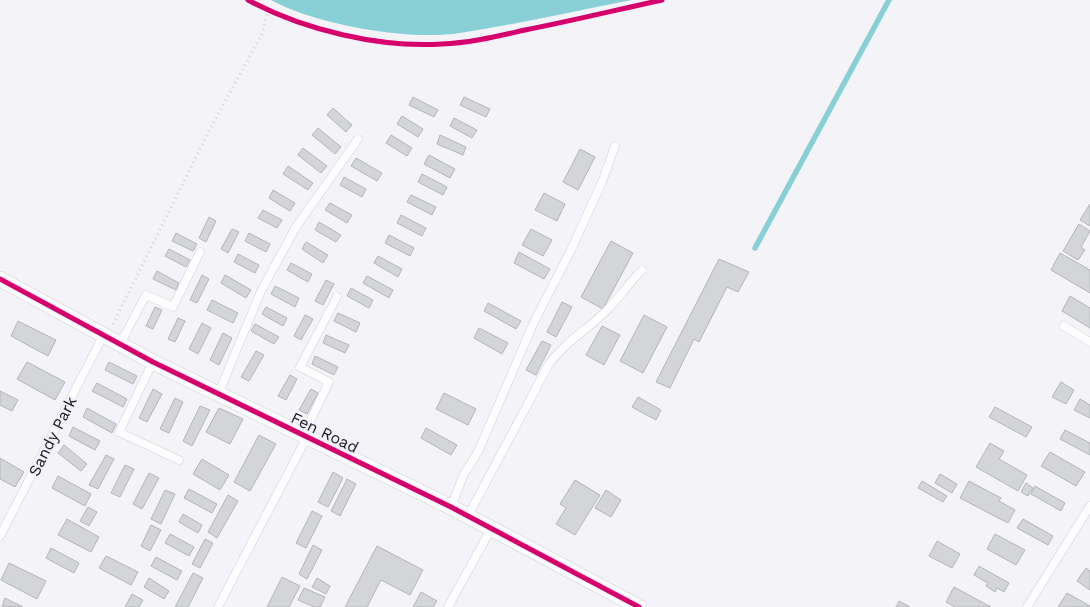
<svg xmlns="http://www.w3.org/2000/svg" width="1090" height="607" font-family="'Work Sans',sans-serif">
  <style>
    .water { fill: #89cfd6 }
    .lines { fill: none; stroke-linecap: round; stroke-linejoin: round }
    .stream { stroke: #89cfd6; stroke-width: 5.5 }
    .building { fill: #d4d5d9; stroke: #b5b6ba }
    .lane-casing { stroke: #d1d1d5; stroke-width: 9 }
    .street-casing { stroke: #d1d1d5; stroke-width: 16 }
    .path { stroke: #d5d5d7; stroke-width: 3; stroke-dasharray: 1 4; stroke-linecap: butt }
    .lane { stroke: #fdfdfe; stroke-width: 8 }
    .street { stroke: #fdfdfe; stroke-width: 15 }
    .cycleway-casing { stroke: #f0f1fb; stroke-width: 8 }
    .cycleway { stroke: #d6006c; stroke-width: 5 }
    .labels { text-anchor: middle; stroke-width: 4; stroke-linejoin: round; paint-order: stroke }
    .street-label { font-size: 16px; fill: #202024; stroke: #f0f1fb }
  </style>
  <rect width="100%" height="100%" fill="#f3f3f8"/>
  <path class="water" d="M 271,0 L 632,0 C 575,11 518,24 460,33 C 409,41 317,25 271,0 Z"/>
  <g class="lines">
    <polyline class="stream" points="755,248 889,0"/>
  </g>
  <g class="building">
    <polygon points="413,97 438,110 434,117 409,105"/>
    <polygon points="464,97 490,109 486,117 460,105"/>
    <polygon points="333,108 352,125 346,132 327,115"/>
    <polygon points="402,116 423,129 418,137 397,124"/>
    <polygon points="454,118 477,130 472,138 450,126"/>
    <polygon points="318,128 341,147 335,154 312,135"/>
    <polygon points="391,135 412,148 407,156 386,143"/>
    <polygon points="440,135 466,147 463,155 437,144"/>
    <polygon points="303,148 327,166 321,173 298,155"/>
    <polygon points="580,149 595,157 578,190 563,182"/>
    <polygon points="429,155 455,169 450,178 424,164"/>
    <polygon points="356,158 382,173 377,181 351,166"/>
    <polygon points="288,166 313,183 308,190 283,174"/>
    <polygon points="422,174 447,187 443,195 418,182"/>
    <polygon points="344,177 366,189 362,197 340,185"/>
    <polygon points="273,190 295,203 290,211 269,198"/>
    <polygon points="544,193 565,204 557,221 535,210"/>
    <polygon points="411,195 436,207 432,215 407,202"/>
    <polygon points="330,203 352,215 347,223 325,210"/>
    <polygon points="1090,204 1090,226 1080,220"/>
    <polygon points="263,210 282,220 277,228 258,218"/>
    <polygon points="401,215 426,228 422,236 397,223"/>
    <polygon points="209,217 216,221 206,242 199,238"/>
    <polygon points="319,222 341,235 336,242 315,230"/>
    <polygon points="1079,224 1090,231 1081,247 1085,250 1078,260 1063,251"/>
    <polygon points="232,229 239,232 228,253 221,249"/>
    <polygon points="531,229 552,240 543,256 522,245"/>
    <polygon points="176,233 197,244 193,251 172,241"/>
    <polygon points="249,233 270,244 266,252 245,241"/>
    <polygon points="389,235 414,248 410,256 385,243"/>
    <polygon points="611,241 633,253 603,309 581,297"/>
    <polygon points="306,242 328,255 323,263 302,249"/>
    <polygon points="169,249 190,260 186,267 165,256"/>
    <polygon points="519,252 550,269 544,279 514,263"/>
    <polygon points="1060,253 1090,270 1090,293 1051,270"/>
    <polygon points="238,254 259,265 255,273 234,262"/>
    <polygon points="378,256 402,269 398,277 374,263"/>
    <polygon points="719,259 749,272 738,292 727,287 699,342 694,339 670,388 656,382"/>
    <polygon points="291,263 312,274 308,282 287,270"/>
    <polygon points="157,271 179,283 176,290 153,279"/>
    <polygon points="202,275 209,279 197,303 190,300"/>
    <polygon points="225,275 251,290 246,298 221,283"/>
    <polygon points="367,276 393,290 389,298 363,283"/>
    <polygon points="326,280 334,284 323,305 315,301"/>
    <polygon points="275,286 299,298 295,307 271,294"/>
    <polygon points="351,288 373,300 369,308 347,296"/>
    <polygon points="1070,296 1090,308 1090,328 1062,311"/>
    <polygon points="212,300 238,313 233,323 207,310"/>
    <polygon points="562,302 572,307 556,337 547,332"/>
    <polygon points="488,303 521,321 516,329 484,311"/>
    <polygon points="155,307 162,310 153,329 146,326"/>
    <polygon points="266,307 287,318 283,326 262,314"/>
    <polygon points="338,313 360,323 356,332 334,321"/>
    <polygon points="305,315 313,319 301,340 294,336"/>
    <polygon points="644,315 667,327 643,373 620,361"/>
    <polygon points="178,318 185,321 175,342 168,339"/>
    <polygon points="18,321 56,340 48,356 11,336"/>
    <polygon points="202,323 211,328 198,354 189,349"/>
    <polygon points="255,324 279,337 274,344 251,331"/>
    <polygon points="602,326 620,335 604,365 586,355"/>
    <polygon points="479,328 508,343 502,354 474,338"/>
    <polygon points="223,333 232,338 219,365 210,360"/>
    <polygon points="326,335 349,345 345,353 323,343"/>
    <polygon points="542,341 551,345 536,375 526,370"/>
    <polygon points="256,351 264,355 249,381 241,377"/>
    <polygon points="315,356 338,367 334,375 312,364"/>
    <polygon points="27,362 65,382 55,400 17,379"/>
    <polygon points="109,362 137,376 133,384 105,370"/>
    <polygon points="290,375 297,379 286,400 278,396"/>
    <polygon points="1061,382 1074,390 1066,404 1052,397"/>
    <polygon points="97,383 127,399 123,407 92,391"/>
    <polygon points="153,389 162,394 147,422 139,418"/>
    <polygon points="311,389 318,393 307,414 299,410"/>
    <polygon points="0,391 18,400 12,411 0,405"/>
    <polygon points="444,393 476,409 468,425 436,409"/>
    <polygon points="638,397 661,410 656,420 632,407"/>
    <polygon points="175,398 183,402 169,433 160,429"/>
    <polygon points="1080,399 1090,405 1090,418 1074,410"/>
    <polygon points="200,406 210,410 192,446 183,441"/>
    <polygon points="995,407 1032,427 1026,437 989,417"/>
    <polygon points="87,408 116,424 112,433 83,417"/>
    <polygon points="219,408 243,419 230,444 206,432"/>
    <polygon points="73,427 100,441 95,450 69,436"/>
    <polygon points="426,428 457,445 451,455 421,438"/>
    <polygon points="1065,430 1090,443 1090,455 1060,439"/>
    <polygon points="259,435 276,444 250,491 234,482"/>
    <polygon points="990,443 1004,451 999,459 1027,475 1018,491 976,467"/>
    <polygon points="64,445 87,464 81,471 58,453"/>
    <polygon points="1050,452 1085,472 1076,486 1041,466"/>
    <polygon points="106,455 114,459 98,489 89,485"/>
    <polygon points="0,458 24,472 15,487 0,479"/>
    <polygon points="202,459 229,475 220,490 193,474"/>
    <polygon points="125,465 134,469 120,497 111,493"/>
    <polygon points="333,472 343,478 328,507 318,502"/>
    <polygon points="149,473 159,478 142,509 133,504"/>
    <polygon points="940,474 957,484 952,493 935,483"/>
    <polygon points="58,476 91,494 85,506 52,488"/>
    <polygon points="347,479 356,484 340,516 331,511"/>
    <polygon points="575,480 600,495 575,535 556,524 566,508 560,504"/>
    <polygon points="922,481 947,496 943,502 918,488"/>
    <polygon points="969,481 1001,498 999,501 1015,510 1008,523 960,498"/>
    <polygon points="1026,483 1033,488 1028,496 1021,492"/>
    <polygon points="1035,486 1065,503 1061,511 1031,494"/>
    <polygon points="189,489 217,504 212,513 184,498"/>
    <polygon points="165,490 175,494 161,524 151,519"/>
    <polygon points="606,490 621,500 611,517 595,508"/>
    <polygon points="228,495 238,501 217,538 208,532"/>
    <polygon points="88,507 97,512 89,526 80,521"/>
    <polygon points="312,511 322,516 306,548 296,543"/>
    <polygon points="183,514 202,525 198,533 179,522"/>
    <polygon points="67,519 99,537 91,552 58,535"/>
    <polygon points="1023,519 1053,536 1048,545 1017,528"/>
    <polygon points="151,525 161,530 150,551 141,546"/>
    <polygon points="170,534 194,547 189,556 165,543"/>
    <polygon points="995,534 1025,550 1016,565 987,549"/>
    <polygon points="205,539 213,543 200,568 192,564"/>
    <polygon points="937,541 960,554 952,568 929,556"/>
    <polygon points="313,545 322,550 307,579 299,574"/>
    <polygon points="377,546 423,570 410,595 381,580 367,607 345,607"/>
    <polygon points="51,548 79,563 74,573 46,558"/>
    <polygon points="106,556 138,572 131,585 99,568"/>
    <polygon points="156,557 182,571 177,580 151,566"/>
    <polygon points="9,563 46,581 37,599 1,580"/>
    <polygon points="979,566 1009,583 1004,592 997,588 995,592 986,586 988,583 974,575"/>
    <polygon points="1086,568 1090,571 1090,590 1077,581"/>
    <polygon points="193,573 203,578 188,607 175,607"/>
    <polygon points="282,577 300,586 289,607 267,607"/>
    <polygon points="149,578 169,591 164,599 144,587"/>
    <polygon points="317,578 330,586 326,594 312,587"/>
    <polygon points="954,587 991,607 955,607 946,602"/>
    <polygon points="304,588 325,597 320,607 314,607 298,600"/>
    <polygon points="421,592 437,601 433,607 413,607"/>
    <polygon points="1067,593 1090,606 1090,607 1058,607"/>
    <polygon points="132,594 143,600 139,607 125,607"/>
    <polygon points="5,598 23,607 2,606"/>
    <polygon points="899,601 910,607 896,607"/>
  </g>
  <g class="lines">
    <defs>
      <g id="lane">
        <polyline points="1064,326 1090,342"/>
        <polyline points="120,344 146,295 173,307 200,252"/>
        <polyline points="153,362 119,432 179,460"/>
        <polyline points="218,395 261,291 296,227 358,139"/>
        <polyline points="303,436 329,382 300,367 337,297"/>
        <polyline points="451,507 464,474 478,452 534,322 571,250 602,182 615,146"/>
        <path d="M 468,516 L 549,364 C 565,342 587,330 606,311 C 619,298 629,283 642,270"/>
        <polyline points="0,536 103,336"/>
        <polyline points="218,607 307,437"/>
        <polyline points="448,607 491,529"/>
        <polyline points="1027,607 1090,506"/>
      </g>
      <polyline id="street" points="0,279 153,362 451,507 639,607"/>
    </defs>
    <use href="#lane" class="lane-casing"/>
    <use href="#street" class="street-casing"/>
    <polyline class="path" points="113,324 211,127 262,34 268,10"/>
    <use href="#lane" class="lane"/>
    <use href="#street" class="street"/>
    <defs>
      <g id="cycleway">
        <path d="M 248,0 C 303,30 380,48 442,44 C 470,43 498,36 525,30 C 571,21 616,10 662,0"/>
        <polyline points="0,279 153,362 451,507 639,607"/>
      </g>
    </defs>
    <use href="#cycleway" class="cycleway-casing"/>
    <use href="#cycleway" class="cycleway"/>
  </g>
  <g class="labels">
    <g class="street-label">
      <text transform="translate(325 432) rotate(26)" y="6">Fen Road</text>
      <text transform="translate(52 436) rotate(-63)" y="6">Sandy Park</text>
    </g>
  </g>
</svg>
